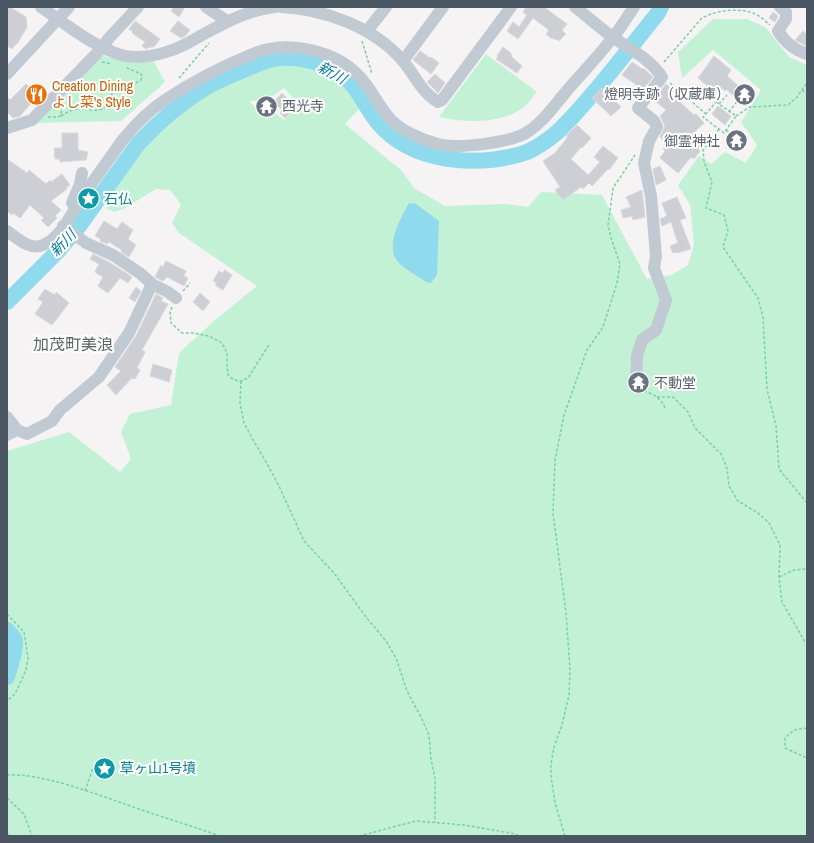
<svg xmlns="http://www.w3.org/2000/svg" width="814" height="843" font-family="'Archivo Narrow','Noto Sans JP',sans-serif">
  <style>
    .green { fill: #c3f1d5; fill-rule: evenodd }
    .water { fill: #90daee }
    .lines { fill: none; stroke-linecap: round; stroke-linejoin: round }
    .stream { stroke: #90daee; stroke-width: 2.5 }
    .river { stroke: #90daee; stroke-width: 16 }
    .building { fill: #cdcfd5; stroke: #d7d9de }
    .path { stroke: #7ad0a6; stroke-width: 1.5; stroke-dasharray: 3 2; stroke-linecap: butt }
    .minor { stroke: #c1cad2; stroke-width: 12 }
    .labels { text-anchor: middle; stroke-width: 4; stroke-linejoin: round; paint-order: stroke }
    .food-label { font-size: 14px; fill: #c56008; stroke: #fff; text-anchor: start }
    .worship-label { font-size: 14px; fill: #5b616d; stroke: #fff; text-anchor: end }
    .culture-label { font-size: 14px; fill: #0d838f; stroke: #fff; text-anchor: start }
    .water-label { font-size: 15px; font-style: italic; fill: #0c7c9b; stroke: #fff }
    .quarter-label { font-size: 16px; fill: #5f6368; stroke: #fff }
  </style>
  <rect width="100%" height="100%" fill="#f5f3f3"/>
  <g class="green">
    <path d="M 713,19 L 747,19 L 766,28 L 789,57 L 807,65 L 807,836 L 7,836 L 7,451 L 69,432 L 120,472 L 131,459 L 121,432 L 130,414 L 171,405 L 179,353 L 214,321 L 257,286 L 179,233 L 172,223 L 181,205 L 175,196 L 170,190 L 156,189 L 125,208 L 115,212 L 107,209 L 103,196 L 146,138 L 167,118 L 197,97 L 240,74 L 283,60 L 310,65 L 344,82 L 361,107 L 345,124 L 402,171 L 414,188 L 445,206 L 506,204 L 528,207 L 541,192 L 602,195 L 647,279 L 672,275 L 688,265 L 694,245 L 690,205 L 678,185 L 699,156 L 711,164 L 725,152 L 746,163 L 757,145 L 741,122 L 761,90 L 713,50 L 682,78 L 678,52 ZM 284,88 L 299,104 L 284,120 L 274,112 L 267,119 L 249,101 L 267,100 Z"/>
    <path d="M 486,54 L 537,92 C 533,96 530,102 525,106 C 505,124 463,123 439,117 Z"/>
    <polygon points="99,55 115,59 153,60 165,82 121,121 34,123"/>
  </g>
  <path class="water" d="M 409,203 L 416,204 L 439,221 L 437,275 L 431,283 L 426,282 C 419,277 403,268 398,262 C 384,246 401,218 409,203 Z"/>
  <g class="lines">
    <polyline class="stream" points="7,833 9,836"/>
    <g class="river">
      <path d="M 7,302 L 58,251 L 79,226 L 138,144 C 158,122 182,102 208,86 C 218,81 230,76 241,71 C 253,66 266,59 280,58 C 299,56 324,63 339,73 C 358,85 365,108 379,124 C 413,163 475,167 521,154 C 530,152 542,144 550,138 C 565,127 582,106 595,91 C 616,66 637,39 658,13 L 661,7"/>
      <path d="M 7,630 C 10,634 14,637 15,641 C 16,651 10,668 7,677"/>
    </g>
  </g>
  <g class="building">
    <polygon points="7,7 10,7 26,17 27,27 17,44 16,44 12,49 7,46"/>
    <polygon points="174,7 185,7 179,17 171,11"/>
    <polygon points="526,7 544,7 567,24 562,30 566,34 559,41 556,39 555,40 553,38 552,39 546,34 549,30 533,18 518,39 507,31 513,22 519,27 527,15 523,12"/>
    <polygon points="773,12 778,16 775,22 769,18"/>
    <polygon points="135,21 160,39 154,47 150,47 146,49 142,46 145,42 132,33 133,32 129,29"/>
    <polygon points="178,21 190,30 185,36 181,38 170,31"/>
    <polygon points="803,31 807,35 807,46 795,40"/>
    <polygon points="503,47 512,54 511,56 522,66 517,73 496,59 498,57 497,56"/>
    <polygon points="420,51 430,58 431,57 439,63 431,74 413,60"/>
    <polygon points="714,56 731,70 727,76 741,88 744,84 755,93 747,103 744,101 743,104 726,89 725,91 719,86 715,92 698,78"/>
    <polygon points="632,62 642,69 643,68 653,77 643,89 622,75"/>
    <polygon points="435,74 445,83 438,93 427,82"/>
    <polygon points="26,84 38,95 20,116 13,118 7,112 7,97 10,100"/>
    <polygon points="666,84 674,91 671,94 694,115 696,114 704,123 689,137 701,145 698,149 700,151 694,159 691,157 678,173 660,158 665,151 663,149 667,143 660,137 665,126 660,116 666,110 654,100"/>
    <polygon points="602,88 621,107 611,116 592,98"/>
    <polygon points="282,93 295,106 285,118 280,113 282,110 274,102"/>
    <polygon points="718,106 731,116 725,125 712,114"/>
    <polygon points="577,125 591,138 582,148 581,147 571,159 588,175 600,162 594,157 603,146 618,158 609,170 608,169 592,186 589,183 583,189 581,187 563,200 555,190 560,187 543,161 555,153 568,137 566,136"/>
    <polygon points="739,132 744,137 734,150 728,144"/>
    <polygon points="62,133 78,133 78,150 88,152 86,160 60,162 60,159 55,159 54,148 62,148"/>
    <polygon points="7,159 27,173 29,170 46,184 50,180 51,182 62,174 70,185 66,188 67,189 51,201 61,210 55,216 57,218 48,227 41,220 44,218 30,205 20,218 13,213 12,215 7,211"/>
    <polygon points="660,166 666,180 656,185 653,169"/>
    <polygon points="642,190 645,217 633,220 632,216 623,218 621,210 631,207 626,197"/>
    <polygon points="677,197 686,218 680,220 691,249 677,253 676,252 673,253 670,246 678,243 671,222 662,226 660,219 667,216 662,203"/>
    <polygon points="104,221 117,229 122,222 133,230 128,239 136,245 129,257 121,252 122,250 109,242 107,244 100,241 101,239 95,236"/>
    <polygon points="93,254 109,262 132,277 128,283 120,278 108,293 98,286 103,277 95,272 99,264 90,259"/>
    <polygon points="166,261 186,271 184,276 188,278 184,286 167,277 163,281 155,277 161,265 163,267"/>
    <polygon points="225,270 232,275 223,290 215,285 217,283 213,281 219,271 222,273"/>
    <polygon points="136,287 141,291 135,302 129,298"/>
    <polygon points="45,289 55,295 56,292 69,303 52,325 35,314 43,302 38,299"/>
    <polygon points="200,293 210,302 203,311 193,302"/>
    <polygon points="156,294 163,298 161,301 168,304 142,350 145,352 137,368 140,370 135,379 132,378 116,395 107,385 121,371 115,367 136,336"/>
    <polygon points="153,364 172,370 169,382 150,376"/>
  </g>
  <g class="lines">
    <g class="path">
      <polyline points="362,41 372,74"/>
      <polyline points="102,62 112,64"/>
      <path d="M 664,62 L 701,19 C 714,10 741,7 755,14 C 761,16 766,22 770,25"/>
      <polyline points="179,78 209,43"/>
      <polyline points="670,83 706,114"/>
      <polyline points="802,90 807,94"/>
      <polygon points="716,102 736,116 724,133 703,117"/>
      <polyline points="719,104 727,95"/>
      <polyline points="729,112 738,100"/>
      <path d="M 61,116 C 66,113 72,109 78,109 C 87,108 99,114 106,106 C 110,101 111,93 116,87 L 130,86 L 141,80 L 142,76 L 141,74 L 125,67"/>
      <polyline points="736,116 750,107 788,105 797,97 807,83"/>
      <polyline points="48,117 57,117 61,116 62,105"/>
      <polyline points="719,129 703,150 704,162 712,182 706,208 724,215 728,231 723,247 758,298 763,317 767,389 776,426 779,469 807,503"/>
      <polyline points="726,130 734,137"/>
      <polyline points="183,291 190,283"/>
      <polyline points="172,307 170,312 171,323 182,333 193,333 209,336 222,343 227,353 227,365 228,375 234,380 241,381 248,378 270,343"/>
      <polyline points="241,381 240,403 244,423 252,438 265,460 279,486 304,541 334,573 366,617 386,641 396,658 407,691 421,717 429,735 431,759 435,779 435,823"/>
      <path d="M 644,391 C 653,394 661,398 665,408"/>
      <polyline points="657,397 673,397 688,412 695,428 721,454 727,468 729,486 738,501 758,513 769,523 780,545 779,577 782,602 805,642 807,643"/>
      <polyline points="779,577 794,570 807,569"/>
      <polyline points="7,614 24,632 28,658 26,670 15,694 7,701"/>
      <polyline points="807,728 794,730 785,738 785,748 807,758"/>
      <path d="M 7,775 C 40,773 87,791 119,802 C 152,814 186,824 220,836"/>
      <polyline points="85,791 93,768"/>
      <polyline points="7,798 24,814 32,836"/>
      <polyline points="359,836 416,821 464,825 516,834 519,836"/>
      <polyline points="565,836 555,803 551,776 551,764 554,747 562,725 569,695 570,670 566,613 553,513 555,460 564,415 568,404 587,350 603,327 617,283 620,264 611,238 608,225 613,188 635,155"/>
    </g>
    <g class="minor">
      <path d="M 41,7 C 64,23 94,47 121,55 C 135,59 156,56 169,51 C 181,48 192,41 202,35 C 226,22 248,10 275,7"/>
      <polyline points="206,7 227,21"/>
      <path d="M 281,7 C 324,9 374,27 403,61 C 415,75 421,92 438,102 L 442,100 L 511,7"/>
      <path d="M 575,7 C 588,17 600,28 614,38 C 631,50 650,59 662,77 L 638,108 L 654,121 L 657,127 L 649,141 L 644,163 L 651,196 L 656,256 L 654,268 L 666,300 L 656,330 L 642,340 L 637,356 L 636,385"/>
      <path d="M 780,7 L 786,12 L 786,19 L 778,31 C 785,42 794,50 807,54"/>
      <polyline points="367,31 386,7"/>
      <polyline points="403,61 443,7"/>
      <polyline points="7,74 69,7"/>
      <polyline points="7,128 32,120 102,48 109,38 138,7"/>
      <polyline points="72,203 80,184 82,173"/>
      <polyline points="63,226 86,243 113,255 141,274 152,284 168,292 176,298"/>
      <path d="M 7,231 C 17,238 30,251 43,245 C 61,238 71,214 81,199 C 90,185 100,172 109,159 C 115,151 120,143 126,136 C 137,123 151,109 165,100 C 192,82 225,65 255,53 C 288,40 336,50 360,77 C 372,90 379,107 391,120 C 402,131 422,140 438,144 C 458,149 512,143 529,131 C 544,121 554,106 565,93 C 581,74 598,57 613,37 C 621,28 627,17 634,7"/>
      <polyline points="7,417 17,430"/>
      <polyline points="7,435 17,430 27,434 52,421 60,410 99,377 129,333 152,284"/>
    </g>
  </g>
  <defs>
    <symbol id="restaurant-disc" viewBox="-11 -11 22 22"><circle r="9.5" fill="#e8710a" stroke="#fff"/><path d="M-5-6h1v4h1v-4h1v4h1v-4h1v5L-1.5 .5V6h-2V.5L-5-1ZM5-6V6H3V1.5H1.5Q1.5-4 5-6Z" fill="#fff"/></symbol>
    <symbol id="temple-disc" viewBox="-11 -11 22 22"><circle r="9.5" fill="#6b7280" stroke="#fff"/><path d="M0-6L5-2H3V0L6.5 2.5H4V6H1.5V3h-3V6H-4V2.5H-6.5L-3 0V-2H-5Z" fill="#fff"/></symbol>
    <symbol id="sight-disc" viewBox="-11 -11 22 22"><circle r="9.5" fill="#0f9aa8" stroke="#fff"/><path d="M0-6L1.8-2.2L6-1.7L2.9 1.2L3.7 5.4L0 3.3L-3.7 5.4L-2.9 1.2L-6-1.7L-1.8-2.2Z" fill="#fff"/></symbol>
  </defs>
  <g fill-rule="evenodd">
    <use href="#restaurant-disc" x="24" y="82" width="25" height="25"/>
    <use href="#temple-disc" x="732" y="82" width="25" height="25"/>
    <use href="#temple-disc" x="254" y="94" width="25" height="25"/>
    <use href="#temple-disc" x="724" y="128" width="25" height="25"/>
    <use href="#sight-disc" x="76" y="186" width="25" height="25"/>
    <use href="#temple-disc" x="626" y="370" width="25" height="25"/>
    <use href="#sight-disc" x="92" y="756" width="25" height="25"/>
  </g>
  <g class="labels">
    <g class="food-label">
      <text x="52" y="91">Creation Dining<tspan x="52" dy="16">よし菜's Style</tspan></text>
    </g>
    <g class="worship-label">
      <text x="730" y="99">燈明寺跡（収蔵庫）</text>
      <text x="282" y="111" text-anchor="start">西光寺</text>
      <text x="720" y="146">御霊神社</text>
      <text x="654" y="388" text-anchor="start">不動堂</text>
    </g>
    <g class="culture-label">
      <text x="104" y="204">石仏</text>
      <text x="120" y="773">草ヶ山1号墳</text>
    </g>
    <g class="water-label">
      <text transform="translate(332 73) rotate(29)" y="5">新川</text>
      <text transform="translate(63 243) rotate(-46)" y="5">新川</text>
    </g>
    <g class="quarter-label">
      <text x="73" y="350">加茂町美浪</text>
    </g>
  </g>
  <rect width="814" height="843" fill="none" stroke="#4a5661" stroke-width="16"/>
</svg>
